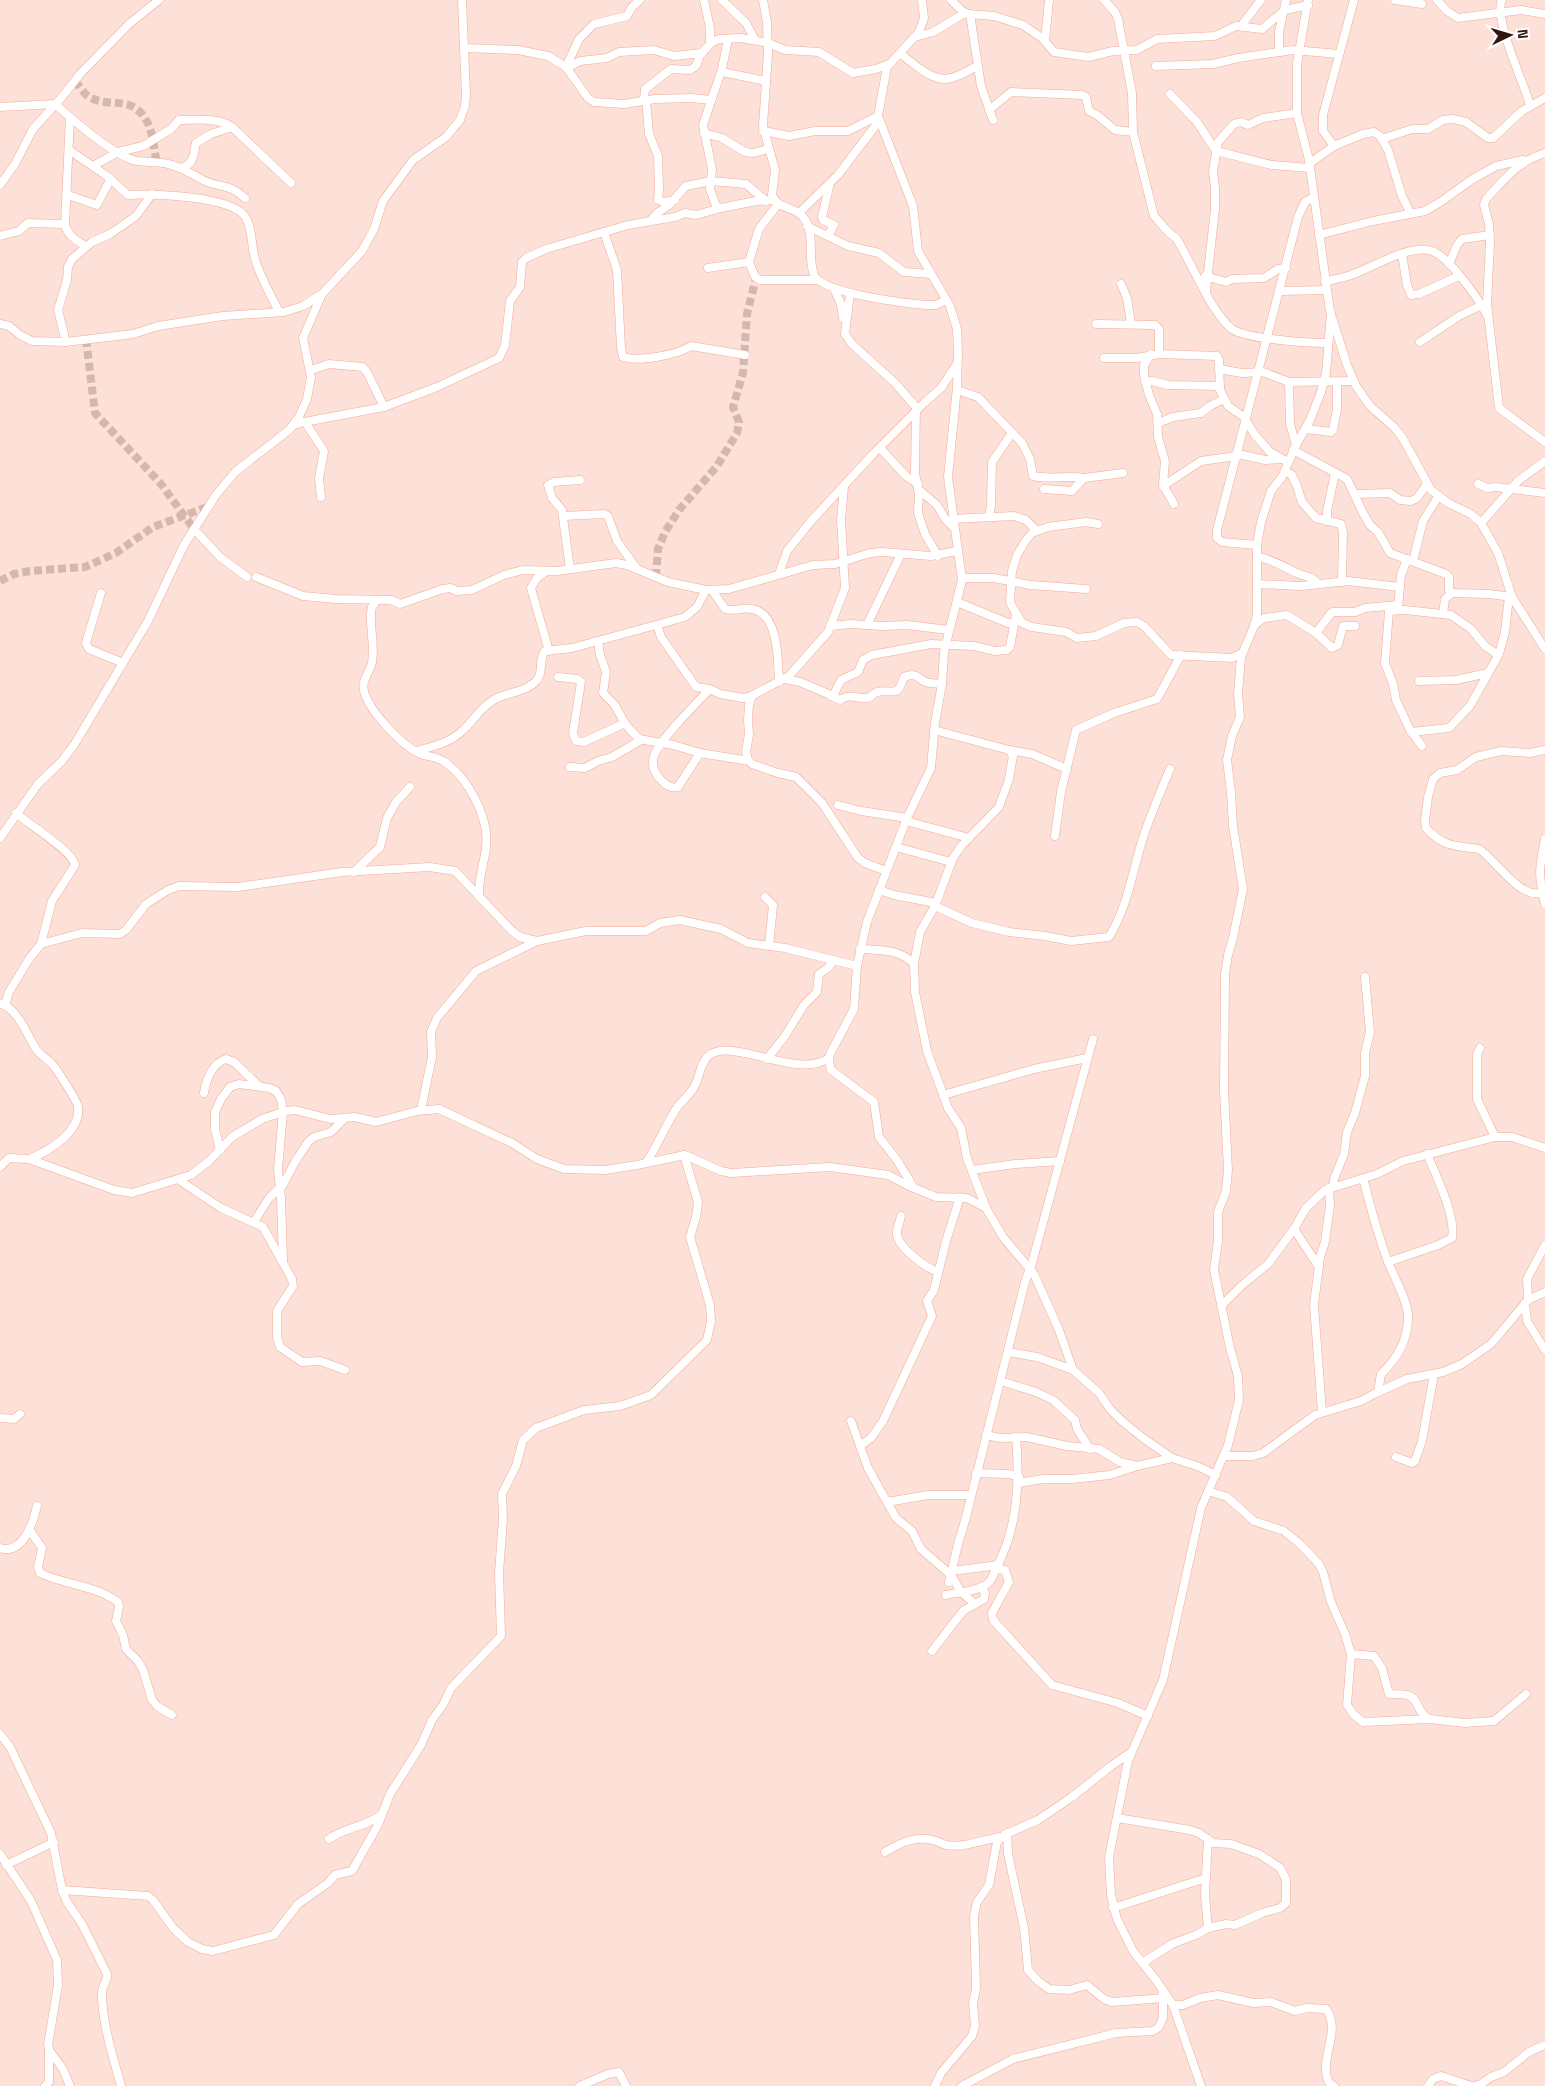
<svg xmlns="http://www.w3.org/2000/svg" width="1545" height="2086" font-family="'Space Grotesk',sans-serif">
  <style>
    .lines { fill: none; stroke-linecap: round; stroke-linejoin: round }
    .minor-tunnel { stroke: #d4b8af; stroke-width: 8; stroke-dasharray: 8 4; stroke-linecap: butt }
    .minor-casing { stroke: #f1ab97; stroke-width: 9 }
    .minor { stroke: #fff; stroke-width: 8 }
  </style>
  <rect width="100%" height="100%" fill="#fde0d7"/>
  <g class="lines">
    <g class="minor-tunnel">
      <path d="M 75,81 C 80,86 84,95 91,98 C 111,108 132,95 146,120 C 154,133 153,148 157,162"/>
      <polyline points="86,339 95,413 161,484 194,529"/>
      <polyline points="656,577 658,549 665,532 679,510 717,466 737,433 739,422 733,407 743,373 747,314 756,278"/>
      <polyline points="0,581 14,574 30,571 85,567 116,553 153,527 210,506"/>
    </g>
    <defs>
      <g id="minor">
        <polyline points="704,0 710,28 710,43"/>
        <polyline points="722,0 746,23 755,40"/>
        <path d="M 763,0 L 767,22 L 768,53 L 763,126 L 775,170 L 772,195 C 778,210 794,206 803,217 C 817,233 806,259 815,277 C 829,294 903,303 926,305 L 936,305 L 946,300"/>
        <polyline points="922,0 924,18 919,32 887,67 878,116 913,206 918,251 950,306 957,329 958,352 957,387 948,477 962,580 944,652 942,684 935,723 931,768 907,818 867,922 857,966 854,1009 830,1054 829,1062 831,1070 874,1102 879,1137 897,1160 914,1188 936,1197 967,1198 986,1208"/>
        <polyline points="951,0 962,11 968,14 994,16 1023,25 1042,38 1054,52 1088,57 1113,51 1137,50 1157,39 1215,36 1236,26 1262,29 1285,10 1308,5"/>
        <path d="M 1104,0 L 1115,12 L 1118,19 L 1132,93 L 1133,132 L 1154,216 C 1162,224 1166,232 1176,238 C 1191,261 1211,313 1232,329 C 1246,339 1309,343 1327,343"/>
        <polyline points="1308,0 1297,64 1297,113 1309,160 1330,311 1347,365 1356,386 1370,406 1394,427 1402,437 1431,490 1448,503 1471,514 1481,523 1498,553 1512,597 1545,649"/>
        <polyline points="1395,0 1422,4"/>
        <polyline points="1437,0 1447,11 1458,18 1521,10 1545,14"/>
        <path d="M 1502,0 C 1493,18 1524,83 1530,105"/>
        <polyline points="970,14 981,86 993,120"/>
        <polyline points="1241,26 1261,0"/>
        <polyline points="915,37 933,32 965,13"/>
        <polyline points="728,39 722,69 703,125 712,169 710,189 716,206 721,208 756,201 774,200"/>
        <polyline points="1045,41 1049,0"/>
        <polyline points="464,48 518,50 548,56 566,67 588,98 594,102 624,104 655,99 691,98 711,100"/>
        <polyline points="1279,52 1279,32 1286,0"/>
        <path d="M 900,53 C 911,62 928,78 944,79 C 955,79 968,71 977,66"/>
        <polyline points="1156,66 1213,64 1238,58 1293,50 1339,54"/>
        <polyline points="566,67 579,39 594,24 627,16 632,7 640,0"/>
        <polyline points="567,68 580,61 607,58 619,52 654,50 674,56 702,53"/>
        <polyline points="722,72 766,81"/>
        <polyline points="1170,94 1197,122 1216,151 1272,165 1310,168"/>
        <polyline points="644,100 645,89 671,69 690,70 696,66 700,55 712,42 719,39 741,38 768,43 785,50 819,52 853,73 876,69 889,64"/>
        <polyline points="646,100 649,134 658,156 659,189 658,200 664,202 675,200"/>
        <path d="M 0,107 L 55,104 C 74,121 107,150 130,159 C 137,163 158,161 168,164 C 182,167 191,174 203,180 C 218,188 229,183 245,198"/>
        <polyline points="989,110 1011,92 1082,95 1086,97 1089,111 1097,115 1115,130 1133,132"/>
        <path d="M 70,117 L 65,224 C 67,235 77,241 85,246"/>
        <polyline points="763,131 789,136 815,131 848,131 878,116"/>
        <polyline points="704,133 722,138 745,152 753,153 768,149"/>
        <polyline points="1382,139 1412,129 1428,129 1443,120 1453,119 1466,122 1488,138 1493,138 1522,111 1545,98"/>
        <polyline points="1334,146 1323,131 1323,115 1354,0"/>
        <path d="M 69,150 L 107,176 L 128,195 C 150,193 235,196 246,218 C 253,230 251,246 255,259 C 260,277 271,295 279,312"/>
        <path d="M 1545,153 C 1518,161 1505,179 1486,199 L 1484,205 L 1489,224 L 1490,243 L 1487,304 L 1499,408 L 1545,442"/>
        <polyline points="1310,163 1334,146 1363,134 1374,132 1380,136 1388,150 1402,196 1411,214"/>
        <path d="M 93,166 L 118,152 L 143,146 L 171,129 L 179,120 C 195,120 219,117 232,127 L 291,183"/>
        <path d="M 181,168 C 195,164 193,154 196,143 L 211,134 L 232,127"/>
        <polyline points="0,185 15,164 33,129 62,97 80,74 129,24 159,0"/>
        <polyline points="68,195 97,205 110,180"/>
        <polyline points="799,213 838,175 879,121"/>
        <polyline points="650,221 656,214 669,205 686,186 711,181 746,184 766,201"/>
        <polyline points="807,226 848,246 879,253 904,272 931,274"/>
        <path d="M 604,232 L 617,270 L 621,348 L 623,357 C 639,362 677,355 691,346 L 745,355"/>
        <polyline points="1319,235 1373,221 1425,211 1442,201 1471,180 1496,166 1523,160"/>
        <polyline points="0,236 19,231 28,223 65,224"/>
        <polyline points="828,236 834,225 823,220 822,217 829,187"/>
        <polyline points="1402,254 1407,285 1411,295 1419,294 1459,276"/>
        <polyline points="749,262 755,277 760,280 817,280"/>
        <polyline points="1449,264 1457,245 1462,239 1490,235"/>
        <polyline points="708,268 749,262 759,229 778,204"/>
        <polyline points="1205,276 1226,282 1232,279 1264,278 1278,269 1286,268"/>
        <path d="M 1325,282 C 1334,279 1343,278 1351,275 C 1372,268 1411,243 1432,251 C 1449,257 1478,298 1487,315"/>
        <polyline points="1121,284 1127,298 1131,324"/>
        <polyline points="834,289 841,304 843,318"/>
        <polyline points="1206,291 1215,209 1215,188 1213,171 1218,142 1234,124 1241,122 1248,125 1263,118 1297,113"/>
        <polyline points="1280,291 1327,290"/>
        <polyline points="850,294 845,334 852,344 895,383 916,407 915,473 919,492 918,513 925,534 938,556"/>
        <polyline points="0,324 9,326 20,335 32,341 66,342 133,334 158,326 223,316 284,312 303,306 322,294"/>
        <polyline points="1096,324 1155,325 1159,329 1159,354"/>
        <polyline points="66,342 58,310 67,280 68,267 72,259 92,242 110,234 136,216 152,194"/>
        <polyline points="1420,342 1459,316 1482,305"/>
        <polyline points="1151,354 1144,365 1144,375 1149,395 1157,414 1158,437 1165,461 1163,485 1174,504"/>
        <polyline points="1104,358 1137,358 1159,354 1217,356 1219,360 1220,390 1228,406 1244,417 1255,435 1270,452 1288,462"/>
        <polyline points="1219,369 1242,373 1263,372 1289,382 1354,381"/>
        <polyline points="311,370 329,364 363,367 368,374 384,407"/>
        <polyline points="1145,382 1152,381 1168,385 1220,386"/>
        <polyline points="1289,382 1290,424 1296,445"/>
        <path d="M 957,390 L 978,397 L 1022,443 L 1030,459 L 1033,476 C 1050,480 1067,475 1084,478"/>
        <polyline points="305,422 324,451 319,478 321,497"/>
        <polyline points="1158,423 1173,417 1201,413 1210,406 1224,399"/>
        <polyline points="293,426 299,423 384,407 437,387 499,358 505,345 510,301 520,287 522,262 526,258 546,249 628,225 675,217 685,213 696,215 721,208"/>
        <polyline points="1306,429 1331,432 1333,430 1337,409 1337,382"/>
        <polyline points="880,448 906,476 918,484"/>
        <polyline points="1293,450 1347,479 1363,513 1370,525 1378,532 1390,553 1446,574 1449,577 1449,590 1452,593 1489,594 1512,597"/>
        <polyline points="1285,471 1292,475 1297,486 1302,502 1316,518 1341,524 1343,532 1342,582"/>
        <polyline points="1478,484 1487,488 1496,487 1545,493"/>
        <polyline points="1163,486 1201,461 1243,455 1265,460 1280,459"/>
        <polyline points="918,489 937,505 946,520 953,527"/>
        <polyline points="1044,489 1072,491 1084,478 1123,473"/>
        <polyline points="1355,494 1390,493 1400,500 1411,501 1417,498 1427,484"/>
        <polyline points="564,516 604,514 608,516 617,541 637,569"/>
        <polyline points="989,517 991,505 992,462 1012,433"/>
        <polyline points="952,519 1014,516 1026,520 1037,531"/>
        <polyline points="1327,521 1327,511 1335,473"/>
        <polyline points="1481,523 1518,481 1545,461"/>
        <polyline points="194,529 220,557 247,577"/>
        <polyline points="1257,545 1222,542 1217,538 1217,530 1298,217 1305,202 1314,197"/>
        <path d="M 1257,557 C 1273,559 1283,567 1297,573 C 1306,577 1312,576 1318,584"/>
        <polyline points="1413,561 1423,521 1438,497"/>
        <polyline points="570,569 562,510 552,498 548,485 554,482 580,480"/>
        <polyline points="547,571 537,578 531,588 549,651"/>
        <polyline points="779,574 787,551 811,521 873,454 924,403 941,388 957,364"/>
        <polyline points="256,577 303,596 336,599 391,600 400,604 443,589 450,588 457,591 472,590 504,575 523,570 557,571 616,563 627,565 668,582 706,590 729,589 813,565 835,564 870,553 882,552 931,556 957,551"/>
        <polyline points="962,578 994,578 1030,585 1086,589"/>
        <polyline points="1257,584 1301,586 1348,581 1400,587"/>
        <path d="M 712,590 L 725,609 C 734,612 743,607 752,609 C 779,613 778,662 779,682"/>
        <polyline points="101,593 86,643 89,649 123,663"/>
        <path d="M 377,600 L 372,607 L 371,613 C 370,629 375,647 372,662 C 370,673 361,680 364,691 C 369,711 402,746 421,754 C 428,757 436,756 443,761 C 464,774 480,803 485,826 C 491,851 477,873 479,897"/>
        <polyline points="957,602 1008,623 1014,623"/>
        <polyline points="1398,608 1401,575 1407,559"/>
        <polyline points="1015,611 1022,623 1032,627 1066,632 1077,638 1096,636 1124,623 1137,622 1144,626 1171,655 1232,658 1242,653"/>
        <polyline points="1443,614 1445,599 1452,593"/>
        <polyline points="657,625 661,637 696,687 710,689 720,694 743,698 749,697 789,676 828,632 845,588 841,520 844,487"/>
        <polyline points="867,625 901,554"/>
        <polyline points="1254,625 1264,618 1287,615 1316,633 1332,648 1338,645 1343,626 1355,626"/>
        <polyline points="830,626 851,624 883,626 907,625 949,630"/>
        <polyline points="1316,633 1332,612 1355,612 1365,608 1398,605"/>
        <polyline points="598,641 600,655 606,672 603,693 614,704 626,725 639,739 673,745 700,753 749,761"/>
        <polyline points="558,677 577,679 581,682 573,733 576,741 584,742 625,723"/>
        <polyline points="785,679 800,682 833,696 841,680 858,672 863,660 872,655 931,644 974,646 995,651 1007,650 1010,647 1016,614 1010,602 1012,571 1017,555 1026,540 1032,533 1048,527 1086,522 1098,524"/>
        <polyline points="1419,681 1456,680 1488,673"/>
        <polyline points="752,696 749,704 748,720 749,734 746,752 748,760 752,764 778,773 796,777 822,803 858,858 865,863 886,871"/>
        <path d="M 831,696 L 840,700 C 849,693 856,699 867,698 C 872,697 873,694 877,692 C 893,688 897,700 904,677 C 917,672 916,678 926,682 C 931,684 937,683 942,684"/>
        <polyline points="934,730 1009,750 1013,756 1009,779 999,807 962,845 953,858 935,906 920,932 914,964 915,992 927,1051 948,1108 961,1128 967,1158 986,1208 1003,1237 1034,1274 1059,1330 1073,1370 1099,1393 1110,1409 1122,1421 1143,1438 1172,1458 1197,1466 1216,1475"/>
        <polyline points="1411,732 1449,728 1470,706 1499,654 1505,632 1509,597"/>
        <polyline points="1422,746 1410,730 1396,700 1393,684 1385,663 1389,611 1405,610 1451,615 1471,629 1485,646 1498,655"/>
        <polyline points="1009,750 1032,754 1067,769"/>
        <path d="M 416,751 C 431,747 450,743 462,731 C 475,720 478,709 495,699 C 508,692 527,692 537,680 C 544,672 538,659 545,651 L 572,648 L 685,617 L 697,607 L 706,590"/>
        <path d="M 700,753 L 678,787 C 672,789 665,785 661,780 C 641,759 663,742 675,726 C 687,713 698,701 710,689"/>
        <polyline points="570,767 585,768 598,761 612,757 641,740"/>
        <polyline points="838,805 861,811 907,818"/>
        <polyline points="906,821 969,838"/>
        <polyline points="1055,836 1061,792 1076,730 1114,713 1157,699 1181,655"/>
        <polyline points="0,838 38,784 62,761 74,745 148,621 184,545 216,495 235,472 289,430 299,417 307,399 311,377 303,338 322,294 362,251 374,229 383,201 413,160 446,137 460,120 465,106 466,95 462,0"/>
        <path d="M 1545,839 C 1539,868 1538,875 1545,904"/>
        <polyline points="896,847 951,862"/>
        <polyline points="354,872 380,847 387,818 396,802 410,787"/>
        <polyline points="879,890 894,895 936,903"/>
        <path d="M 1542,893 C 1519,899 1496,860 1479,849 C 1456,846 1443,847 1426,828 L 1425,820 L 1428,797 L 1433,779 L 1440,773 L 1457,770 L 1476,757 L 1501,751 L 1530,753 L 1545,750"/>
        <polyline points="765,897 773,905 769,946"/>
        <path d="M 935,906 L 972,923 L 1009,932 L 1045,936 L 1071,941 L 1109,937 C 1127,908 1132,874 1142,841 C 1150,816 1160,793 1170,769"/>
        <polyline points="41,944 82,933 120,934 126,930 146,904 168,890 179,886 238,887 342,872 430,867 455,871 512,931 520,937 537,941"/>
        <path d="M 860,949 C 880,950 900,949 914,964"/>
        <path d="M 2,1004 C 19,1011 27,1035 36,1049 C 41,1056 48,1059 53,1065 C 57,1070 78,1102 78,1107 C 81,1132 49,1151 29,1159"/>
        <path d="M 5,1005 L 9,992 L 29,959 L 41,944 L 52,901 L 75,865 C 73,851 28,824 16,813"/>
        <polyline points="1480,1048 1477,1054 1477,1099 1495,1137"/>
        <polyline points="767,1059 785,1036 804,1005 817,992 819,974 828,968 834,960"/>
        <path d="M 204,1093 C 206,1080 212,1063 226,1059 L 234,1062 L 259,1086"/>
        <polyline points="943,1095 1034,1069 1087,1058"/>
        <polyline points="421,1110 432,1057 431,1032 437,1018 476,971 537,941 586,931 646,931 660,923 680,920 721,929 748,943 785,948 857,966"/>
        <polyline points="220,1150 215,1129 215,1112 221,1099 230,1087 239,1084 269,1088 276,1091 281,1099 283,1112 278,1169 281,1198 283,1261"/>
        <path d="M 646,1163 C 658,1145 666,1124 678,1106 C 683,1100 689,1095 693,1089 C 700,1079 699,1066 707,1057 C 730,1034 796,1081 829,1058"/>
        <polyline points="0,1167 9,1158 29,1159 114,1190 132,1193 191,1175 209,1161 232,1137 262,1119 286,1111 295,1110 330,1119 355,1117 376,1122 417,1111 439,1109 512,1143 537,1159 564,1169 605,1170 637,1165 685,1155 721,1171 731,1173 830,1167 888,1175 911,1187"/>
        <polyline points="972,1170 1015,1164 1060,1161"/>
        <path d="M 1363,1178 C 1370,1205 1377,1233 1387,1259 C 1392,1273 1409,1303 1408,1317 C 1408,1339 1397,1359 1381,1374 L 1378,1392"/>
        <polyline points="179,1180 221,1208 263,1227 292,1279 293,1286 277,1311 277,1337 280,1347 302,1362 320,1361 345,1370"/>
        <polyline points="1333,1187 1334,1179 1344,1154 1347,1132 1355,1113 1365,1076 1365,1053 1370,1032 1365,977"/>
        <path d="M 901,1216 C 900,1222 896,1229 897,1235 C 899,1248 926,1268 938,1272"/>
        <polyline points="254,1222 269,1198 283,1185 295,1162 308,1142 314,1137 331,1132 345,1118"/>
        <polyline points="1294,1229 1319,1267"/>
        <path d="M 1388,1262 L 1438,1245 L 1452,1238 C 1456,1216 1436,1175 1427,1154"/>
        <polyline points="1528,1300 1527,1279 1545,1245"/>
        <polyline points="1525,1304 1527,1321 1545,1350"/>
        <polyline points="1222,1305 1241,1286 1268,1264 1294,1229 1306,1208 1325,1190 1377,1174 1403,1161 1495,1137 1512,1137 1545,1148"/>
        <polyline points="1008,1352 1037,1357 1073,1370"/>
        <polyline points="1001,1381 1036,1392 1053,1400 1075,1420 1077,1429 1090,1449"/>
        <polyline points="1322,1412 1314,1305 1320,1257 1325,1242 1330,1205 1329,1188"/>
        <polyline points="0,1418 14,1419 20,1414"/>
        <polyline points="851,1421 868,1468 896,1518 912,1531 921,1549 951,1575 961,1592 975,1604"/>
        <polyline points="986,1435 1000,1438 1027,1437 1067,1446 1099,1449 1120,1462 1137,1466"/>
        <polyline points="861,1445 871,1438 883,1421 932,1316 927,1301 934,1290 946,1241 960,1197"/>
        <polyline points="1224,1456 1253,1456 1263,1453 1315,1415 1361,1401 1376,1393 1407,1379 1443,1372 1462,1364 1491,1344 1528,1300 1545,1292"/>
        <polyline points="1396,1457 1412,1463 1415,1461 1422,1441 1434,1374"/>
        <polyline points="976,1473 1009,1474 1019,1477"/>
        <polyline points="1018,1483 1043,1479 1072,1479 1110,1475 1137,1466 1172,1458"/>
        <polyline points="1208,1491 1227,1497 1254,1521 1284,1531 1300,1544 1319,1564 1323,1572 1331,1602 1345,1634 1351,1654 1347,1705 1354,1715 1363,1722 1430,1719 1465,1723 1494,1721 1526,1694"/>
        <polyline points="887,1502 928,1495 971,1495"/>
        <path d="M 29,1529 L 42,1548 L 38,1567 L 40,1573 C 65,1585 95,1585 118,1602 L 119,1607 L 116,1621 L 123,1635 L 126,1649 L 138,1661 L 143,1670 L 152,1700 L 157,1706 L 172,1715"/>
        <path d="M 0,1548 C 23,1555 33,1523 37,1506"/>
        <polyline points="996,1569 1005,1570 1009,1582 992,1613 993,1620 1052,1685 1118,1703 1148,1716"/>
        <polyline points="952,1571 999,1565"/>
        <polyline points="949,1582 958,1544 965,1521 1025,1282 1032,1263 1093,1039"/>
        <path d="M 946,1595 C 959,1592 976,1592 987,1584 C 993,1580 993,1574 996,1568 C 1018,1529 1020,1481 1016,1437"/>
        <polyline points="932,1651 963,1611 984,1599 985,1593 981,1587"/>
        <path d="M 1351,1654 L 1374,1656 L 1382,1668 L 1389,1694 C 1395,1695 1404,1693 1410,1696 C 1419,1700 1416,1711 1428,1718"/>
        <path d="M 0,1734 L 10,1747 L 51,1833 L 62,1890 L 67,1902 L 82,1924 L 107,1974 C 108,1981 102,1985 102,1993 C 102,2024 113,2056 121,2086"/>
        <polyline points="1117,1818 1190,1830 1199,1833 1213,1843 1231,1844 1259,1854 1273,1863 1280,1868 1286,1879 1286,1903 1280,1908 1262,1913 1235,1925 1226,1924 1208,1928 1198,1934 1172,1944 1142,1963"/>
        <polyline points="1007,1833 1008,1854 1024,1928 1028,1970 1038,1981 1049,1989 1069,1990 1087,1985 1104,1999 1112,2002 1164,1998"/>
        <path d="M 329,1839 C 345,1827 369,1826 382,1814"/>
        <path d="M 885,1852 C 902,1842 916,1835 936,1841 C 939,1842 943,1844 946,1845 C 963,1848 984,1840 1000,1837"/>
        <polyline points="0,1854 31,1901 57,1960 58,1985 48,2045 49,2050 63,2069 70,2086"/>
        <polyline points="6,1865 54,1842"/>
        <polyline points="62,1890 148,1896 153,1900 173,1928 188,1942 202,1949 213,1951 274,1935 298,1904 328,1883 335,1875 352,1871 378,1825 390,1794 421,1745 432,1720 443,1705 451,1688 501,1636 499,1573 503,1519 502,1494 516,1466 523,1440 536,1428 584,1410 620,1406 651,1395 707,1340 711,1321 710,1305 690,1237 696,1217 698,1202 684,1155"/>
        <polyline points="1113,1908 1206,1878"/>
        <polyline points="1208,1928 1205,1895 1208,1839"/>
        <path d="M 1173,2005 L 1183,2005 L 1200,1998 L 1218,1995 L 1253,2003 L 1271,2002 L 1295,2011 L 1307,2008 L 1326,2009 C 1343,2031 1316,2062 1330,2084 L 1334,2086"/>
        <polyline points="45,2086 49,2082 49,2050"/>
        <polyline points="580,2086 608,2074 619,2072 626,2086"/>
        <polyline points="935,2086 941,2073 972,2036 975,2026 973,2004 976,1988 974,1916 977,1902 989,1885 997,1842 1004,1835 1038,1820 1072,1797 1111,1766 1130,1753"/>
        <polyline points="962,2086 1013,2059 1116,2033 1153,2031 1159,2027 1163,2018 1163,1994"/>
        <polyline points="1201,2086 1173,2005 1156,1980 1133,1951 1117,1919 1111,1895 1109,1857 1128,1761 1163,1680 1201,1508 1228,1445 1239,1400 1238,1376 1230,1348 1214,1270 1218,1241 1218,1212 1226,1191 1228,1170 1224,1090 1225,974 1228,955 1233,938 1243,889 1233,826 1231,792 1227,760 1232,736 1240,717 1238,694 1241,657 1255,624 1257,614 1257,545 1261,522 1271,491 1282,477 1296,445 1310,420 1321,392 1326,373 1331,313"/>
        <polyline points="1428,2086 1433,2079 1441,2076 1471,2086"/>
        <polyline points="1474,2086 1481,2084 1491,2077 1504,2072 1529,2052 1545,2045"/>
      </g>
    </defs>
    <use href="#minor" class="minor-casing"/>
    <use href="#minor" class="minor"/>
  </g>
  <g transform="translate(1510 35) rotate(85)" stroke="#ffffff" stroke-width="4" paint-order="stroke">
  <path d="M0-4L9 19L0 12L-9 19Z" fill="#311710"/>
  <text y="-8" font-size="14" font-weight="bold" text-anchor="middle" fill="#311710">N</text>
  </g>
</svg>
